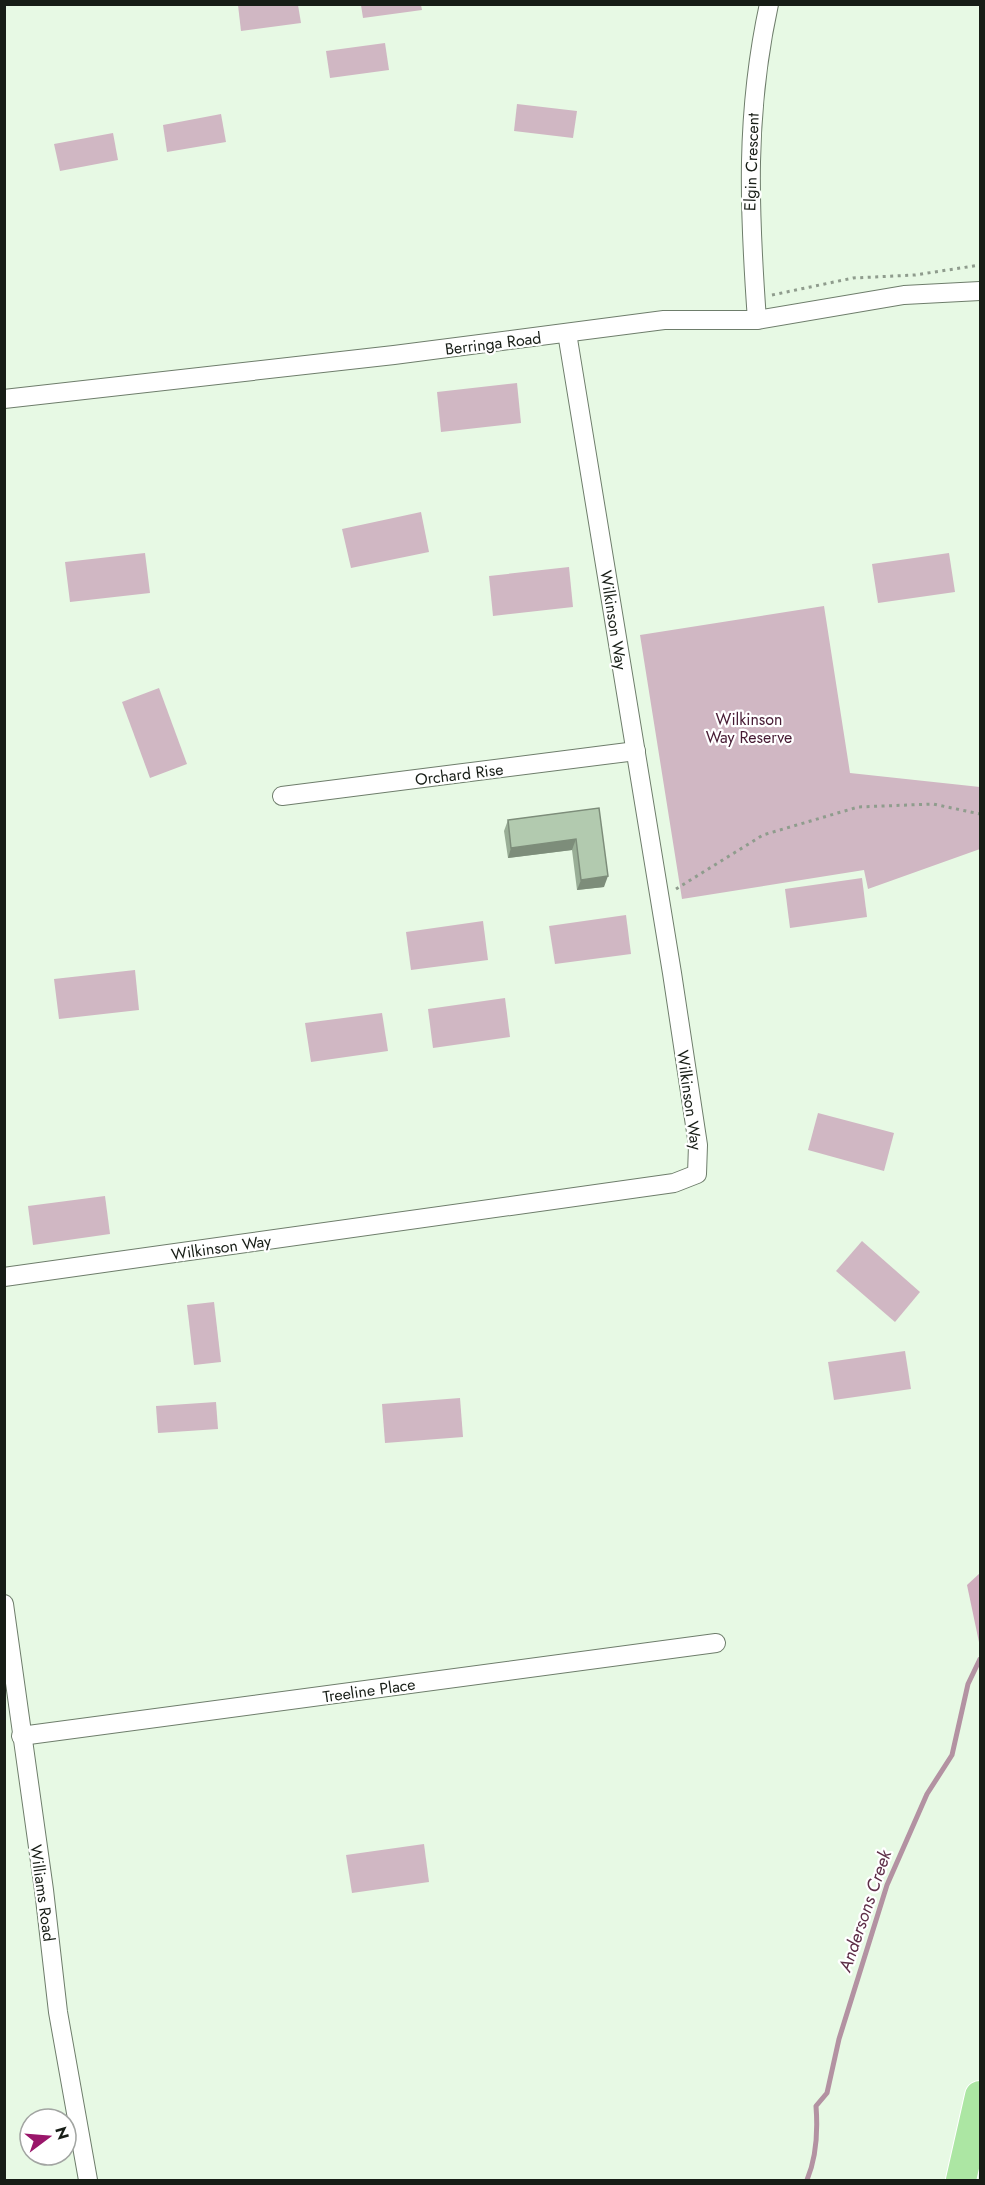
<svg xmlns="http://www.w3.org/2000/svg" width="985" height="2185" font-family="Jost,sans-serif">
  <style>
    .green { fill: #d0b7c3 }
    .forest { fill: #cfacbd }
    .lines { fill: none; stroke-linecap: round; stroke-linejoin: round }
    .stream { stroke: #b392a2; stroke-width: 5 }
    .minor-casing { stroke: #6e7d6b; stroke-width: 20 }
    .primary-casing { stroke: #fff; stroke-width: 32 }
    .path { stroke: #8f9c8d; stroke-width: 3; stroke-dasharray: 3 4.5; stroke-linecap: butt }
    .minor { stroke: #fff; stroke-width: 18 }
    .primary { stroke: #ace6a3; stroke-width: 30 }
    .wall { fill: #99ae96 }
    .shaded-wall { fill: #7d8d7a }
    .building { fill: #b2caaf; stroke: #7d8d7a; stroke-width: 1.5 }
    .labels { text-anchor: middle; stroke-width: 4.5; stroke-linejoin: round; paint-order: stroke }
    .street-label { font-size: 16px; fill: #171d16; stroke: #fff }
    .park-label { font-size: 16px; fill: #461a33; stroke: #fff }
    .water-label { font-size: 18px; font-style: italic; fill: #5e2f48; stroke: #fff }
  </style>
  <rect width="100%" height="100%" fill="#e7f9e4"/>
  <g class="green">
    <polygon points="238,5 298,5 301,23 241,31"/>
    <polygon points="361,5 421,5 422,10 363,18"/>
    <polygon points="385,43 389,70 330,78 326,51"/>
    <polygon points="517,104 577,111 573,138 514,131"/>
    <polygon points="221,114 226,142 167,152 163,125"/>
    <polygon points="113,133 118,160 60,171 54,144"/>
    <polygon points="517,383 521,423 441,432 437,392"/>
    <polygon points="421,512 429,552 351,568 342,529"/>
    <polygon points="145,553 150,593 70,602 65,562"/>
    <polygon points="949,553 955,592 878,603 872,564"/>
    <polygon points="569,567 573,607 493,616 489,576"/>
    <polygon points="824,606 850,773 980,787 980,849 868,889 864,870 682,899 640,635"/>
    <polygon points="159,688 187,764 150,778 122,702"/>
    <polygon points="862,878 867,917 790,928 785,889"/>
    <polygon points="626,915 631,954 555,964 549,926"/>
    <polygon points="483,921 488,960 411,970 406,932"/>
    <polygon points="135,970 139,1010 59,1019 54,979"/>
    <polygon points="505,998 510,1037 433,1048 428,1009"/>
    <polygon points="382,1013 388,1051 311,1062 305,1023"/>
    <polygon points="818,1113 894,1133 884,1171 808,1150"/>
    <polygon points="105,1196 110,1234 33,1245 28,1206"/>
    <polygon points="862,1241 920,1292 895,1322 836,1271"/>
    <polygon points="214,1302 221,1362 194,1365 187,1305"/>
    <polygon points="905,1351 911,1389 834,1400 828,1362"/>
    <polygon points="460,1398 463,1437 385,1443 382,1404"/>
    <polygon points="216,1402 218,1429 158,1433 156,1406"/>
    <polygon points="424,1844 429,1882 352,1893 346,1855"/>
  </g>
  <polygon class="forest" points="980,1573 980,1647 967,1585"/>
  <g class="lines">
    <path class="stream" d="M 807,2180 C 817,2156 818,2132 816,2106 L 827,2093 L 839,2039 L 887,1885 L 927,1794 L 952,1755 L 968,1684 L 980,1659"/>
    <defs>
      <g id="minor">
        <path d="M 757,320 C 749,209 745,114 769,4"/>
        <polyline points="4,399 394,355 664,320 757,320 904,295 980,291"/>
        <polyline points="282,796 636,751"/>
        <polyline points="4,1277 674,1183 697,1174 698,1145 672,973 567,333"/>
        <polyline points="4,1604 44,1890 58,2012 88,2180"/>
        <polyline points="21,1736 716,1643"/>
      </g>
      <polyline id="primary" points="961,2180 980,2096"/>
    </defs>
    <use href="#minor" class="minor-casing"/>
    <use href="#primary" class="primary-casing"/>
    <g class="path">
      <polyline points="772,295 853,278 915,275 980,265"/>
      <polyline points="676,889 763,835 858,807 933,804 980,814"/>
    </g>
    <use href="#minor" class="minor"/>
    <use href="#primary" class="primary"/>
  </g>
  <polygon class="wall" points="599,808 604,887 577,890 572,850 508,858 504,831 508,820"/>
  <g class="shaded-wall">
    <polygon points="576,839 572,850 508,858 511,848"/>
    <polygon points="608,876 604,887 577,890 581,880"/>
  </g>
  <polygon class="building" points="599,808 608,876 581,880 576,839 511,848 508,820"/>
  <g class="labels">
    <g class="street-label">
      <text transform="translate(751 162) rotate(-88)" y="6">Elgin Crescent</text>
      <text transform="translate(493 343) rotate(-7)" y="6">Berringa Road</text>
      <text transform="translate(614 620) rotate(81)" y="6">Wilkinson Way</text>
      <text transform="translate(459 774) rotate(-7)" y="6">Orchard Rise</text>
      <text transform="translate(690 1100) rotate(82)" y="6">Wilkinson Way</text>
      <text transform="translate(221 1247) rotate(-8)" y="6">Wilkinson Way</text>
      <text transform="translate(369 1690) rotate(-8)" y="6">Treeline Place</text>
      <text transform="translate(43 1893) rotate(82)" y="6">Williams Road</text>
    </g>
    <g class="park-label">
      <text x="749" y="725">Wilkinson<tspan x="749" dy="18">Way Reserve</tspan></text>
    </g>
    <g class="water-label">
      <text transform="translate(865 1911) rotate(-71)" y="6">Andersons Creek</text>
    </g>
  </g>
  <rect width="985" height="2185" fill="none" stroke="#171d16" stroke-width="12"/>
  <g transform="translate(48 2137) rotate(74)"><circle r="28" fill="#ffffff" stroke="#a2a5a2" stroke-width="1.5"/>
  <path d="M0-4.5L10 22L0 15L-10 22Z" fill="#9a166a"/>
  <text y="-9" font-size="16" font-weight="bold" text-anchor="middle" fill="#171d16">N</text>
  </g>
</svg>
